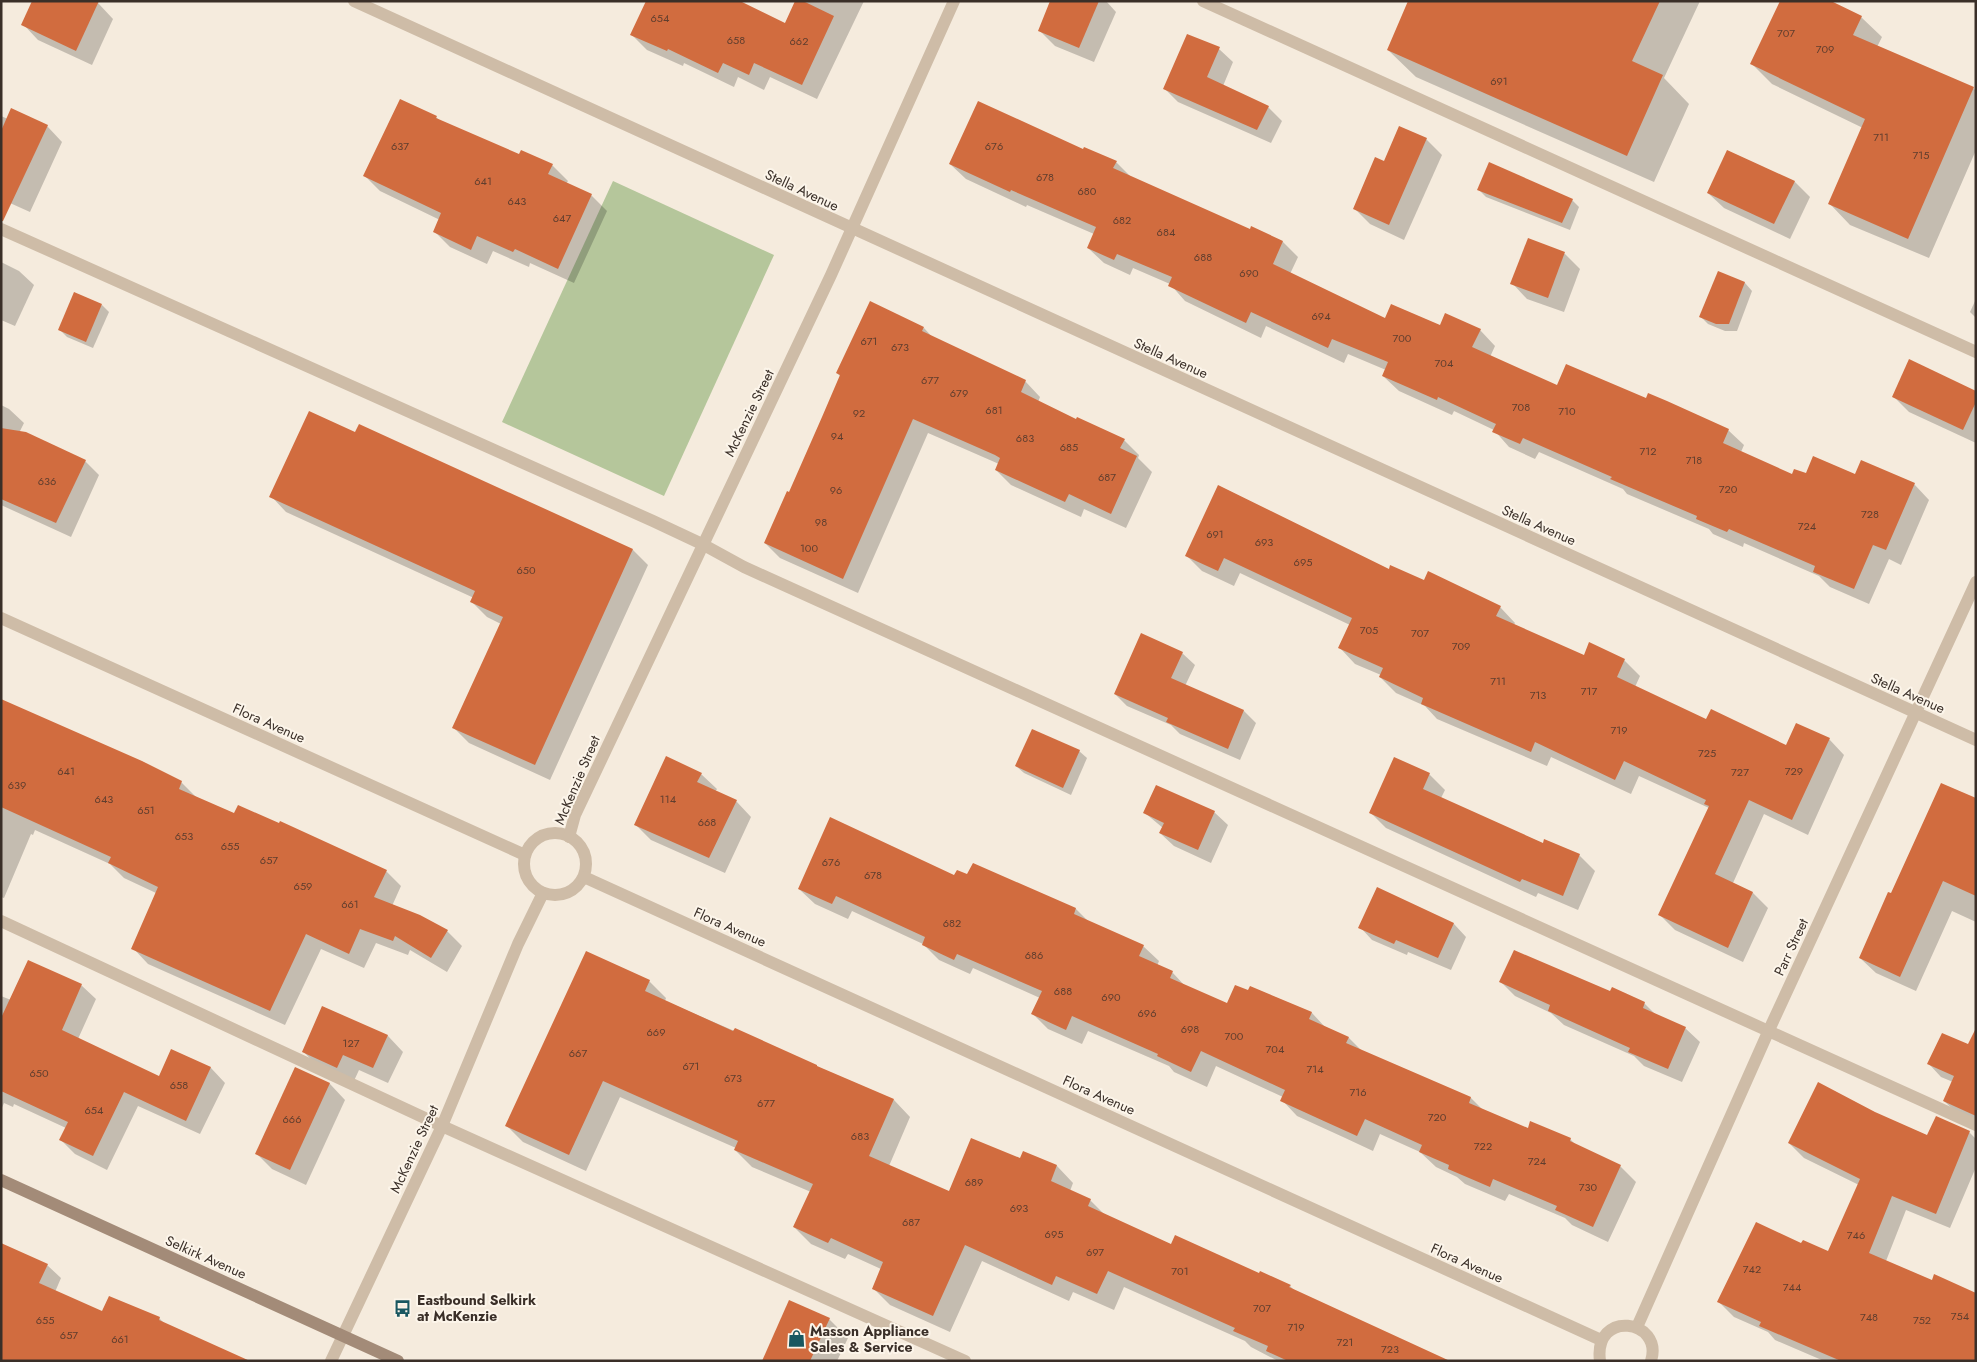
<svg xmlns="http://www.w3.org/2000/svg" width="1977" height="1362" font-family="Jost,sans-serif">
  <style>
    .green { fill: #b5c69b }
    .shadow { fill: #0003 }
    .building { fill: #d16c3f }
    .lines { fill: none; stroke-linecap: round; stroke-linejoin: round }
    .lane { stroke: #cebca7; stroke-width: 12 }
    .street { stroke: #cebca7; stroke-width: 12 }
    .secondary { stroke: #a38b78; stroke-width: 12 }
    .labels { text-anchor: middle; stroke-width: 4; stroke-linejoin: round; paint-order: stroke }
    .number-label { font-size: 11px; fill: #603e2e }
    .street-label { font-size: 14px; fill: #3a2f28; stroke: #fcf5ea }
    .poi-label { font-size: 14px; font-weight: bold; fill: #3a2f28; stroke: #fcf5ea; text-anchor: start }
  </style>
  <rect width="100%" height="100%" fill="#f5ebdd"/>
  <polygon class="green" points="613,181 774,255 664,496 502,422"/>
  <g class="shadow">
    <polygon points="796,1 864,1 817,99 770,77 764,90 738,77 734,87 684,63 683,66 647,50 632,35 785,24"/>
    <polygon points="1052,1 1106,1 1116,12 1094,62 1055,46 1039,30"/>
    <polygon points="1409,1 1700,1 1664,78 1689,104 1654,182 1416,77 1388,50"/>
    <polygon points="98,3 113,19 92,65 38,40 23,24"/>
    <polygon points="1861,17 1882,37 1877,47 1973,88 1976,91 1976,150 1929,258 1850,225 1830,204 1863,128 1772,84 1752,64"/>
    <polygon points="1219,49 1233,62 1223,86 1268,107 1282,121 1271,143 1178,102 1165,89"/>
    <polygon points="1,116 8,119 47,126 62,142 30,212 1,199"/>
    <polygon points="436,117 439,120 520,156 552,165 568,181 566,184 591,195 607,211 574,283 530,263 529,267 493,251 487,264 450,247 434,231 440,220 380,191 365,176"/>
    <polygon points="1426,139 1442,155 1404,240 1370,224 1354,208"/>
    <polygon points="1084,151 1116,162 1132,178 1250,231 1252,228 1283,242 1298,257 1290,274 1386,320 1480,330 1495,346 1490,357 1558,387 1646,400 1728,430 1744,445 1741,452 1792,476 1856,476 1914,484 1929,500 1901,565 1889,559 1869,604 1830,587 1819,576 1744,543 1743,547 1713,534 1709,529 1627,494 1623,489 1539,452 1535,459 1509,447 1494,430 1454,411 1452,415 1399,391 1383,376 1386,370 1348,354 1344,363 1266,326 1261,338 1185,301 1170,284 1133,268 1130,275 1104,263 1088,248 1094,234 1027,205 1026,207 966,179 950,164"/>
    <polygon points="1728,151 1795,182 1810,197 1790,239 1724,208 1708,193"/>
    <polygon points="1479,190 1572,200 1579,207 1570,230 1486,197"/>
    <polygon points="1528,240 1565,254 1580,269 1564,312 1527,299 1512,283"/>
    <polygon points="1,262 19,271 34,285 15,326 1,320"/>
    <polygon points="1719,273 1745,283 1752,291 1737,331 1725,331 1708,324 1701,317"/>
    <polygon points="1976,299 1976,318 1970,312"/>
    <polygon points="102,305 109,312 93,348 67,337 59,329"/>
    <polygon points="924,328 934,339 1025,381 1040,397 1038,402 1076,421 1124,440 1139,455 1138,458 1152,472 1126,528 1084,509 1081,517 1011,485 996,470 999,464 928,433 858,593 780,558 765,543 790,493 841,377 837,373"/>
    <polygon points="1976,392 1976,443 1909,412 1893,396"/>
    <polygon points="1,405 9,409 24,423 19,433 85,461 99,475 71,537 1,505"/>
    <polygon points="356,434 633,550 648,565 550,780 469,743 454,728 501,624 487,617 472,602 474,598 286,512 271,496"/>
    <polygon points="1219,486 1389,570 1500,607 1515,623 1514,625 1584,656 1624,660 1640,676 1635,687 1707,721 1787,746 1829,739 1844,755 1808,835 1764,814 1733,883 1753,893 1768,908 1743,962 1675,930 1660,915 1709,808 1639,776 1631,794 1551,757 1547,766 1437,719 1425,706 1396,693 1380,677 1381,675 1355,664 1340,648 1350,625 1240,573 1234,586 1202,571 1187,556"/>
    <polygon points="1182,653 1195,665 1185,686 1244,711 1256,723 1240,760 1180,734 1171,725 1127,706 1115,694"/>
    <polygon points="1,700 181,782 197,798 235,814 386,871 401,886 392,906 447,931 462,946 447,972 410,950 408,955 376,943 364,968 321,949 285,1025 148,964 133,948 156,893 124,878 110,864 35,830 33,835 31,834 4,898 1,897"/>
    <polygon points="1079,751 1087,758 1071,795 1024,773 1016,766"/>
    <polygon points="701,774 717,789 715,792 736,801 751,817 725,873 651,840 636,825"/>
    <polygon points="1429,774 1445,790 1441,798 1544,844 1579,855 1595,871 1578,910 1538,893 1536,897 1386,828 1371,813"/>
    <polygon points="1976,800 1976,922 1952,911 1916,991 1876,973 1860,958 1891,894"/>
    <polygon points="1214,812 1228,825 1211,863 1174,846 1160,833 1163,828 1145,813"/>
    <polygon points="973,864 1076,909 1088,921 1143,946 1159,961 1157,966 1172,972 1186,987 1228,1005 1248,992 1251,987 1312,1013 1325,1027 1349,1038 1362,1051 1471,1098 1483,1110 1528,1129 1570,1139 1577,1146 1620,1166 1636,1182 1608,1242 1572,1225 1565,1218 1509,1194 1505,1201 1465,1184 1457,1177 1436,1167 1420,1152 1380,1134 1373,1151 1343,1137 1297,1116 1282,1100 1283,1097 1216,1066 1207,1087 1174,1072 1169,1066 1088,1031 1082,1044 1048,1029 1033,1014 1040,998 973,968 970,974 939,960 923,944 852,911 848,919 815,904 799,889 968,876"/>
    <polygon points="1377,888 1454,924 1466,937 1451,970 1408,952 1407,955 1372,940 1360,927"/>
    <polygon points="649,981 666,998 665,1001 894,1100 910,1117 889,1166 949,1192 1021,1160 1024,1153 1057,1166 1073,1183 1070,1191 1090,1200 1105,1215 1172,1245 1290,1286 1296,1292 1447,1361 1278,1361 1251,1347 1245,1341 1124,1287 1114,1310 1073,1292 1069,1301 982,1261 950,1332 890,1305 873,1288 881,1269 848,1254 845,1259 811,1244 794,1227 811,1192 752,1167 735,1150 736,1148 620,1097 586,1171 523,1142 506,1125"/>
    <polygon points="1501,982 1611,992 1644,1003 1656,1015 1685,1028 1700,1042 1682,1082 1644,1066 1634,1056 1564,1025 1551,1013 1515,996"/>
    <polygon points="81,985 96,999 78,1039 160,1078 172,1050 211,1068 225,1083 200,1134 138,1106 107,1170 75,1154 61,1140 66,1128 14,1104 13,1107 4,1103 1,1110 1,996 11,1000"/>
    <polygon points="323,1007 388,1036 403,1052 388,1083 359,1070 353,1083 318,1067 303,1051"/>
    <polygon points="1976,1049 1976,1122 1957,1113 1944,1101 1953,1082 1941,1077 1929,1064"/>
    <polygon points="295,1068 330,1084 345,1100 306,1185 272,1169 257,1154"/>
    <polygon points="1875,1113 1928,1136 1969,1132 1976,1139 1976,1167 1950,1228 1906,1210 1886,1261 1895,1361 1824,1361 1775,1340 1768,1332 1734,1317 1719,1302 1802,1245 1829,1253 1859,1185 1804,1158 1789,1143"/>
    <polygon points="47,1265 61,1278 55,1292 103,1313 159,1318 164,1323 1,1361"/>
    <polygon points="829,1319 848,1338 837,1361 763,1361"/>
  </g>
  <g class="building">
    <polygon points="32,1 99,1 76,51 21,25"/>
    <polygon points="646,1 740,1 785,23 795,1 803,1 834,16 802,85 754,63 749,75 723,63 718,73 668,49 667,51 630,35"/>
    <polygon points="1050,1 1099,1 1079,48 1038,31"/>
    <polygon points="1408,1 1660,1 1632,61 1663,75 1627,156 1387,50"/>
    <polygon points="1780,1 1831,1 1862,16 1853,35 1974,87 1908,239 1828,204 1865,119 1750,64"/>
    <polygon points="1187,34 1220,47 1207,77 1269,106 1257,130 1163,89"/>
    <polygon points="400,99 437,116 436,118 519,154 521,150 553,164 548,174 592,194 558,269 515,249 513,252 477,236 471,250 433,232 441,213 363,176"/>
    <polygon points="978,101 1083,149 1084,147 1117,161 1113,168 1250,229 1251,226 1283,241 1273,264 1385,318 1391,304 1440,325 1445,313 1481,329 1472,347 1557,385 1566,364 1646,398 1648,393 1667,401 1729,429 1723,443 1792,474 1794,469 1806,473 1813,456 1855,474 1861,460 1915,483 1886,550 1873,545 1854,589 1813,572 1815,566 1729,529 1727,532 1696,519 1697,516 1610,479 1612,477 1523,438 1520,444 1492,432 1496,424 1438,397 1437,400 1382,376 1388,362 1332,339 1328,348 1251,312 1246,323 1168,286 1172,277 1117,254 1114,260 1087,248 1096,227 1011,190 1010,192 949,164"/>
    <polygon points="11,108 48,125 3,221 1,221 1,131"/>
    <polygon points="1399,126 1427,138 1389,225 1353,209 1375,157 1384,161"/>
    <polygon points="1727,150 1795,181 1774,224 1707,193"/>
    <polygon points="1489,162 1573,199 1562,223 1477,190"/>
    <polygon points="1528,238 1565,252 1548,298 1510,284"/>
    <polygon points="1718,271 1745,282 1729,324 1716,324 1699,317"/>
    <polygon points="74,292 102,304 86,342 58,330"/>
    <polygon points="870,301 924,327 922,331 1026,380 1021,392 1076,419 1077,417 1125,439 1120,448 1137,456 1111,514 1069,494 1065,502 995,470 1000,458 995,455 913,419 843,579 764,543 787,491 789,492 822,417 840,375 836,373"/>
    <polygon points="1909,359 1976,391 1976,402 1963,430 1892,397"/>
    <polygon points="309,411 355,432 359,424 633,549 535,765 452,728 503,617 470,602 475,591 269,497"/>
    <polygon points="1,428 26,432 86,460 56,523 1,499"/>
    <polygon points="1218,485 1389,569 1390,565 1424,580 1428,571 1501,606 1496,616 1584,655 1589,642 1625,659 1617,677 1706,719 1711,709 1786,745 1796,723 1830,738 1792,820 1749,800 1715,874 1753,892 1728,948 1658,915 1709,806 1704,804 1706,800 1624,761 1615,780 1535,742 1531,752 1421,704 1423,698 1379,677 1383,668 1338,648 1352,618 1224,558 1218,571 1185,556"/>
    <polygon points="1141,633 1183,652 1171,678 1244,710 1228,749 1166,722 1168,718 1114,694"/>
    <polygon points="1,699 142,761 182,781 179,789 234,813 238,805 279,823 280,821 387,870 374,897 420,915 448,930 431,958 395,936 393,941 360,929 349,954 306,934 270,1011 131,949 158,887 108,863 111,857 1,807"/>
    <polygon points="1032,729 1080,750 1063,788 1015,766"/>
    <polygon points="666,756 702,773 697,782 737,800 709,858 634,825"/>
    <polygon points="1394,757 1430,773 1423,789 1543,843 1544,839 1580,854 1563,896 1522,879 1520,882 1369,813"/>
    <polygon points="1941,783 1976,798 1976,896 1943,881 1900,977 1859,958 1888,892 1891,893"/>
    <polygon points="1156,785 1215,811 1198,850 1159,833 1164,823 1143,813"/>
    <polygon points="830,817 954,875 957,870 967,874 973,863 1076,908 1074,914 1144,945 1139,956 1173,971 1170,978 1227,1003 1235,985 1248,990 1250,986 1312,1012 1309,1019 1349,1037 1346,1043 1471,1097 1469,1103 1528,1128 1530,1121 1571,1138 1570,1141 1621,1165 1593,1227 1555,1210 1557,1206 1493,1179 1490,1187 1448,1169 1449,1165 1419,1152 1422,1145 1365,1119 1357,1136 1326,1122 1280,1101 1285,1090 1201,1051 1191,1072 1157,1056 1158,1054 1072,1016 1066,1030 1031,1014 1042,991 957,954 954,960 922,945 925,937 836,896 832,904 798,889"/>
    <polygon points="1377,887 1454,923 1438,958 1396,940 1394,944 1358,928"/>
    <polygon points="1514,950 1610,991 1612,987 1645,1002 1643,1008 1686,1027 1668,1069 1628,1052 1630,1048 1548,1011 1550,1005 1499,982"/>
    <polygon points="586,951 650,980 645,991 733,1031 735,1028 817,1065 817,1066 894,1099 869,1156 949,1191 971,1138 1020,1158 1023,1151 1057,1165 1051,1181 1091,1199 1088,1206 1171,1244 1175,1235 1259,1273 1260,1271 1291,1285 1289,1287 1450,1361 1288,1361 1266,1351 1268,1346 1233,1331 1235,1328 1108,1271 1097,1294 1056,1276 1052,1285 965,1245 933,1316 872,1289 883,1262 831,1238 828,1243 793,1227 813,1184 734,1150 738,1141 603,1081 569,1155 505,1126"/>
    <polygon points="28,960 82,984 62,1030 159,1076 171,1049 211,1067 186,1121 124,1092 93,1156 59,1140 68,1122 1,1091 1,1018"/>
    <polygon points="322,1006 388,1035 373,1068 343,1055 337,1068 302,1052"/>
    <polygon points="1976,1028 1976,1116 1943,1101 1954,1076 1927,1064 1942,1033 1968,1044"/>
    <polygon points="295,1067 330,1083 290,1170 255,1154"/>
    <polygon points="1818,1082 1875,1112 1927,1135 1936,1116 1970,1131 1936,1214 1892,1196 1869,1253 1932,1280 1934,1274 1976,1293 1976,1361 1841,1361 1759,1326 1761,1322 1717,1302 1756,1222 1801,1243 1803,1240 1828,1251 1860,1179 1788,1143"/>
    <polygon points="1,1243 48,1264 39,1283 102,1311 109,1296 160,1317 159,1320 250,1361 1,1361"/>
    <polygon points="789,1300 830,1318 810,1361 762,1361"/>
  </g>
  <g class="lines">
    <g class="lane">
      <polyline points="1203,1 1976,352"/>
      <polyline points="1,229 653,521 702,544 744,567 1976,1125"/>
      <polyline points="1,921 442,1126 965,1361"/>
    </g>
    <g class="street">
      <polyline points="354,1 1976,740"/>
      <polyline points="1,618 525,855"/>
      <circle cx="555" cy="864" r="31"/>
      <polyline points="569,837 575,815 831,275 954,1"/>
      <polyline points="584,877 1601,1340"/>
      <polyline points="1637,1327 1769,1030 1976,582"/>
      <polyline points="331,1361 442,1126 518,944 543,893"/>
      <path d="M 1600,1361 C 1593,1309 1664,1319 1651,1361"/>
    </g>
    <polyline class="secondary" points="1,1180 398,1361"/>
  </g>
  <defs>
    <symbol id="bus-bare" viewBox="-9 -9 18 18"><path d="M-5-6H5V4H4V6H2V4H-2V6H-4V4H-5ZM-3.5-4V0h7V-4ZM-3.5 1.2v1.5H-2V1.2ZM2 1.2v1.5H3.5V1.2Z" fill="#195760" stroke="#fcf5ea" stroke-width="2.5" paint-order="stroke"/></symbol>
    <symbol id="shop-bare" viewBox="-9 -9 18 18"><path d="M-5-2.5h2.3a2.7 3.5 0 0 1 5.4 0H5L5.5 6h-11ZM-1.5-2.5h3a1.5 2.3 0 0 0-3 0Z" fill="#195760" stroke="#fcf5ea" stroke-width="2.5" paint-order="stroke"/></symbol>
  </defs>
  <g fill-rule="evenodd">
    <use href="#bus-bare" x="390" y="1296" width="25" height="25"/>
    <use href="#shop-bare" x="784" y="1326" width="25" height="25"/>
  </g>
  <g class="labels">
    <g class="number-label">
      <text x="660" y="22">654</text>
      <text x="1786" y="37">707</text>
      <text x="736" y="44">658</text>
      <text x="799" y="45">662</text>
      <text x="1825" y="53">709</text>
      <text x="1499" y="85">691</text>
      <text x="1881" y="141">711</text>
      <text x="400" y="150">637</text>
      <text x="994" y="150">676</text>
      <text x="1921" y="159">715</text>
      <text x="1045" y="181">678</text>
      <text x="483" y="185">641</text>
      <text x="1087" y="195">680</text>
      <text x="517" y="205">643</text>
      <text x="562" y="222">647</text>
      <text x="1122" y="224">682</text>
      <text x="1166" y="236">684</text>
      <text x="1203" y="261">688</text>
      <text x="1249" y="277">690</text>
      <text x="1321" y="320">694</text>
      <text x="1402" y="342">700</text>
      <text x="869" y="345">671</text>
      <text x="900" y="351">673</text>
      <text x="1444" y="367">704</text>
      <text x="930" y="384">677</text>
      <text x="959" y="397">679</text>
      <text x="1521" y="411">708</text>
      <text x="994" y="414">681</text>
      <text x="1567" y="415">710</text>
      <text x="859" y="417">92</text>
      <text x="837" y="440">94</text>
      <text x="1025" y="442">683</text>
      <text x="1069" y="451">685</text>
      <text x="1648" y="455">712</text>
      <text x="1694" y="464">718</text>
      <text x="1107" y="481">687</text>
      <text x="47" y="485">636</text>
      <text x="1728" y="493">720</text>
      <text x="836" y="494">96</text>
      <text x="1870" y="518">728</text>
      <text x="821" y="526">98</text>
      <text x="1807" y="530">724</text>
      <text x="1215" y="538">691</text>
      <text x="1264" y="546">693</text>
      <text x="809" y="552">100</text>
      <text x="1303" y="566">695</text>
      <text x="526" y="574">650</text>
      <text x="1369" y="634">705</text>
      <text x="1420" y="637">707</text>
      <text x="1461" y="650">709</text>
      <text x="1498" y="685">711</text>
      <text x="1589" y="695">717</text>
      <text x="1538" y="699">713</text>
      <text x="1619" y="734">719</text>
      <text x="1707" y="757">725</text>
      <text x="66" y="775">641</text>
      <text x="1794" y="775">729</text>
      <text x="1740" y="776">727</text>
      <text x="17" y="789">639</text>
      <text x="104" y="803">643</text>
      <text x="668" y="803">114</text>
      <text x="146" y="814">651</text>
      <text x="707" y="826">668</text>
      <text x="184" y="840">653</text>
      <text x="230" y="850">655</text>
      <text x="269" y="864">657</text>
      <text x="831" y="866">676</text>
      <text x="873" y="879">678</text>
      <text x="303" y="890">659</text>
      <text x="350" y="908">661</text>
      <text x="952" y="927">682</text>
      <text x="1034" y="959">686</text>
      <text x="1063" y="995">688</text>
      <text x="1111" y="1001">690</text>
      <text x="1147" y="1017">696</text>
      <text x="1190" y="1033">698</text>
      <text x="656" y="1036">669</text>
      <text x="1234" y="1040">700</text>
      <text x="351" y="1047">127</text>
      <text x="1275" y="1053">704</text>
      <text x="578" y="1057">667</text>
      <text x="691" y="1070">671</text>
      <text x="1315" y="1073">714</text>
      <text x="39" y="1077">650</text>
      <text x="733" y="1082">673</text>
      <text x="179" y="1089">658</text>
      <text x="1358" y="1096">716</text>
      <text x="766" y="1107">677</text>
      <text x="94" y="1114">654</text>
      <text x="1437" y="1121">720</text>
      <text x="292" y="1123">666</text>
      <text x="860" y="1140">683</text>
      <text x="1483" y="1150">722</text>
      <text x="1537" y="1165">724</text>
      <text x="974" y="1186">689</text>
      <text x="1588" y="1191">730</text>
      <text x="1019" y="1212">693</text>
      <text x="911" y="1226">687</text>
      <text x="1054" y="1238">695</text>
      <text x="1856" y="1239">746</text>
      <text x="1095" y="1256">697</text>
      <text x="1752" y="1273">742</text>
      <text x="1180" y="1275">701</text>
      <text x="1792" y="1291">744</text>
      <text x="1262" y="1312">707</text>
      <text x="1960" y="1320">754</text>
      <text x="1869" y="1321">748</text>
      <text x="45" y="1324">655</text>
      <text x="1922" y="1324">752</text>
      <text x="1296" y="1331">719</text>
      <text x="69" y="1339">657</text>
      <text x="120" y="1343">661</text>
      <text x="1345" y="1346">721</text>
      <text x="1390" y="1353">723</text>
    </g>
    <g class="street-label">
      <text transform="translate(802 190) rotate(25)" y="5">Stella Avenue</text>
      <text transform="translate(1171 358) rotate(24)" y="5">Stella Avenue</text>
      <text transform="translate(749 413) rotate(-64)" y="5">McKenzie Street</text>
      <text transform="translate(1539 525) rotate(24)" y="5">Stella Avenue</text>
      <text transform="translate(1908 693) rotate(24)" y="5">Stella Avenue</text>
      <text transform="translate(269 723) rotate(24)" y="5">Flora Avenue</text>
      <text transform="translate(577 780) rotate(-67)" y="5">McKenzie Street</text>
      <text transform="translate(730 927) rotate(24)" y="5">Flora Avenue</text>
      <text transform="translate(1791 947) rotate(-65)" y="5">Parr Street</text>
      <text transform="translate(1099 1095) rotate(24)" y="5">Flora Avenue</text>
      <text transform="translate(414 1149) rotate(-65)" y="5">McKenzie Street</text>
      <text transform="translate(206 1257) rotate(24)" y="5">Selkirk Avenue</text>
      <text transform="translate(1467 1263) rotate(24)" y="5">Flora Avenue</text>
    </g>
    <g class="poi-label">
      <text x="417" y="1305">Eastbound Selkirk<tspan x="417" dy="16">at McKenzie</tspan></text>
      <text x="810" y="1336">Masson Appliance<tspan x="810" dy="16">Sales &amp; Service</tspan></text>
    </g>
  </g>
  <rect width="1977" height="1362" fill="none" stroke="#3a2f28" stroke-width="5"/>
</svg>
